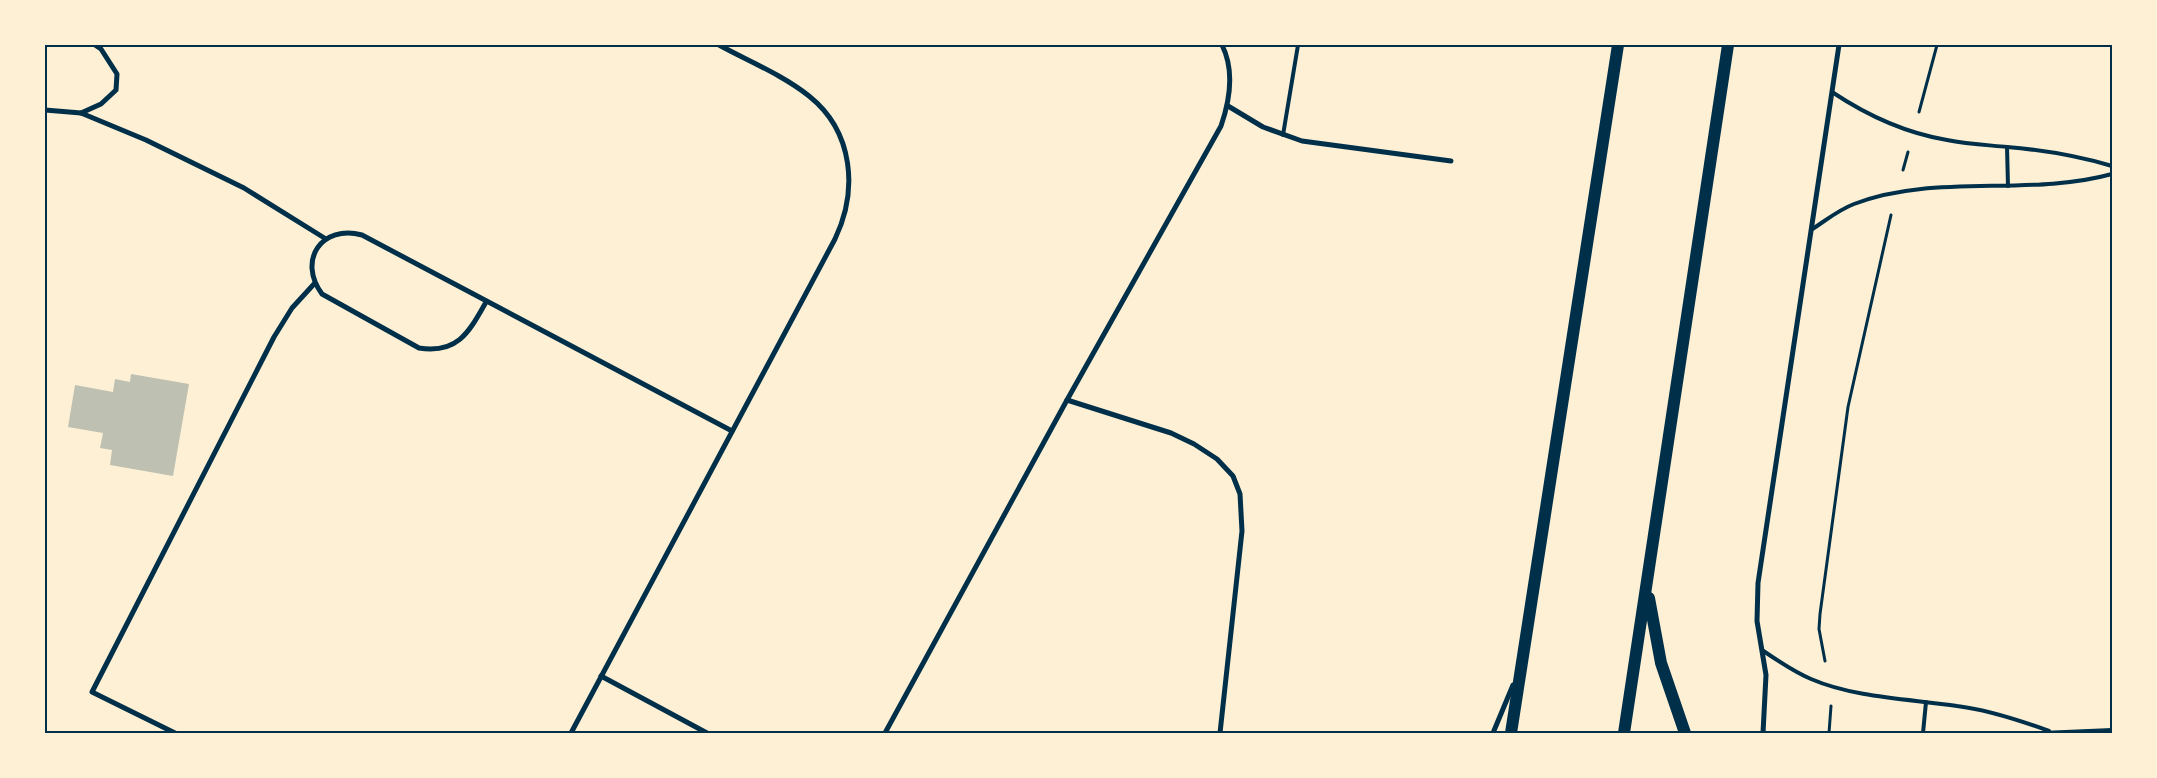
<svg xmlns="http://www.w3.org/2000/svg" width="2157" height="778" font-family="'Public Sans',sans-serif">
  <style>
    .building { fill: #bec0b2 }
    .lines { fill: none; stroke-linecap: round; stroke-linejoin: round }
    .path { stroke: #003049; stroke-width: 3 }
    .service { stroke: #003049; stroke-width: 4 }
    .minor { stroke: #003049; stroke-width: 5 }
    .primary { stroke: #003049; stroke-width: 12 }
    .neatline { fill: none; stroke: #003049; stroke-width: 2 }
  </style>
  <rect width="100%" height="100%" fill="#fdf0d5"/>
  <polygon class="building" points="131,374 189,384 173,476 110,465 112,450 100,448 103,433 68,427 75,385 113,392 115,379 130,382"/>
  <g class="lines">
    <g class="path">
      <polyline points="1919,112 1937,45"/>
      <polyline points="1903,170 1908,152"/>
      <polyline points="1825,661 1819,629 1820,614 1848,407 1891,215"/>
      <polyline points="1829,733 1831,706"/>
    </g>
    <g class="service">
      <path d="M 1832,92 C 1868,116 1905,133 1947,140 C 1967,144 1987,145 2007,147 C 2043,150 2078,156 2112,166"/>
      <polyline points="1283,135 1298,45"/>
      <polyline points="2007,147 2008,186"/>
      <path d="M 1811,230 C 1825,221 1838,210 1854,204 C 1933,173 2029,197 2112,174"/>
      <path d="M 1762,650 C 1778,661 1794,672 1811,679 C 1855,698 1911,699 1957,706 C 1989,710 2019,720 2049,731"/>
      <polyline points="1923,733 1926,702"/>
      <polyline points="2042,733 2112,730"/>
    </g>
    <g class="minor">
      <polyline points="1228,106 1263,127 1302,141 1451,161"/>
      <polyline points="45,110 81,113 146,140 244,188 326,239"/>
      <polyline points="81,113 101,104 116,90 117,74 101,49 95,45"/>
      <path d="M 486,302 C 469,332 458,354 419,348 L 322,294 C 297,260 322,224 362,235 L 732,431"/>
      <polyline points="1067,400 1171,433 1194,444 1217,459 1233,476 1240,494 1242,531 1220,733"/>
      <polyline points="601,676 707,733"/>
      <polyline points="175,733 92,692 274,337 292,308 314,284"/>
      <path d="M 571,733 L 835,239 C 858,191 854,132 809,96 C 783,75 748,61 719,45"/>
      <path d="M 885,733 L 1067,400 L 1221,126 C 1230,100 1235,71 1222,45"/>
      <polyline points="1493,733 1513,685"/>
      <polyline points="1763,733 1766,675 1757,621 1758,583 1839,45"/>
    </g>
    <g class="primary">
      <polyline points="1649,598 1661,663 1685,733"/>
      <polyline points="1511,733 1618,45"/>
      <polyline points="1624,733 1728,45"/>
    </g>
  </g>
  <rect width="2157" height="778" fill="none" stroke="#fdf0d5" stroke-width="92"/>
  <rect x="46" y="46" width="2065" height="686" class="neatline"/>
</svg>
